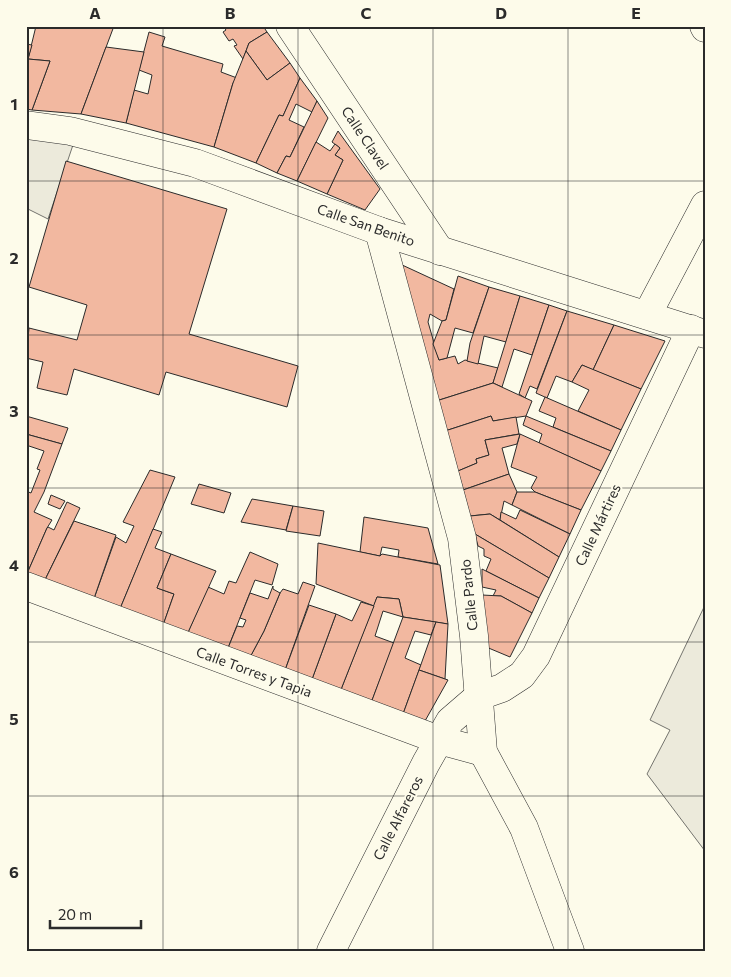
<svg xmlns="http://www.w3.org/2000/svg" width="731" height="977" font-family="Commissioner,sans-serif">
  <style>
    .parking { fill: #eceadb; stroke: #74746e }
    .building { fill: #f2b8a0; stroke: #2b2b2b }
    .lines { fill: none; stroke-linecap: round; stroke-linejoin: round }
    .minor-casing { stroke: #2b2b2b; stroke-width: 29 }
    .minor { stroke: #fdfbea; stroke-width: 28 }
    .grid { fill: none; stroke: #2b2b2b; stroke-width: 1; stroke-opacity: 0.55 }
    .labels { text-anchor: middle; stroke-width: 4; stroke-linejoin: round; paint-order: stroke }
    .street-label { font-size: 14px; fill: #2b2b2b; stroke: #fdfbea }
    .neatline { fill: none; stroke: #2b2b2b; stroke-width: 2 }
    .grid-label { font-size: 16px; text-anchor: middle; font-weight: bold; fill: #2b2b2b }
  </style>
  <rect width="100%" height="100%" fill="#fdfbea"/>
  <g class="parking">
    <polygon points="26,125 77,133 48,219 26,208"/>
    <polygon points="705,605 705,851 647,774 670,730 650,720"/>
  </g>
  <g class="building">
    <polygon points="36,26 114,26 81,114 32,110 50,61 28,59"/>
    <polygon points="223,26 263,26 267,32 249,43 243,59 234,46 237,45 233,39 229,41 223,32 226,30"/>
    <polygon points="149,32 165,37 162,46 223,64 221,72 237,78 233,83 214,147 126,123 134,90 148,94 152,75 139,70"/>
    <polygon points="267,32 290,63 267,80 246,51 249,43"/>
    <polygon points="26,44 32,45 28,59 50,61 32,110 26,109"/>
    <polygon points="106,47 144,52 126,123 81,114"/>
    <polygon points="246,51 267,80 290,63 300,78 283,116 279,115 256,163 214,147 233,83"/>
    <polygon points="300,78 317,101 312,112 296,104 289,120 304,127 290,157 286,156 277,173 256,163 279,115 283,116"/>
    <polygon points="317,101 328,118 297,181 277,173 286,156 290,157"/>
    <polygon points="338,131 380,189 365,210 327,194 343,160 335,155 340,148 332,142"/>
    <polygon points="316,142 330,151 335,144 340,148 335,155 343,160 327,194 297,181"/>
    <polygon points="66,161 227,209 189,334 298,366 287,407 166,372 159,395 74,369 67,395 37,388 43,362 26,358 29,328 77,340 87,305 29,287"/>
    <polygon points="400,264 454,289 446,320 442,321 430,314 428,322 439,360 455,356 458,364 465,360 498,368 493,383 433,402"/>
    <polygon points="458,276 489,287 473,333 455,328 447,358 439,360 433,344 442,321 446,320"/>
    <polygon points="489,287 520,296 506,342 484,336 478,364 467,361 470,343"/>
    <polygon points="520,296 549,305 532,355 514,349 502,387 493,383"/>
    <polygon points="549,305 567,311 537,389 530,386 525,398 519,394"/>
    <polygon points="567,311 614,325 593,370 582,365 572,382 556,376 547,398 536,393"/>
    <polygon points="614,325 665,341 641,389 593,370"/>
    <polygon points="582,365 641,389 621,430 578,411 589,390 572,382"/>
    <polygon points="493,383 532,401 526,416 493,421 491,416 445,431 433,402"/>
    <polygon points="545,397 621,430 611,451 553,427 556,418 539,411"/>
    <polygon points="26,416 68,428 62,444 26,434"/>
    <polygon points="491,416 493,421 516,417 519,434 485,440 489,455 476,459 477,463 458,471 445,431"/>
    <polygon points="526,416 611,451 601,471 539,443 542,434 523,425"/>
    <polygon points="26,434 62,444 44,492 34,512 52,520 47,528 26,576 26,491 31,493 40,470 37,469 44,451 26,445"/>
    <polygon points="520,434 601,471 581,510 535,492 531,488 537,477 511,467"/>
    <polygon points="520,434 517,444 502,448 509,474 463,490 458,471 477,463 476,459 489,455 485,440"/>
    <polygon points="150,470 175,477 117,616 91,607 116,537 126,543 134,526 123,522"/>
    <polygon points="509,474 517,492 512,505 504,501 500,520 490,514 470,516 463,490"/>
    <polygon points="199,484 231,493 224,513 191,504"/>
    <polygon points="517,492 535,492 581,510 570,534 512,505"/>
    <polygon points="51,495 65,501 60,509 48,504"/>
    <polygon points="252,499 293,506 286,530 241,522"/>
    <polygon points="67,502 80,508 41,588 26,576 47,528 48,527 54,530"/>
    <polygon points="293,506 324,511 320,536 286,531"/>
    <polygon points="520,510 570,534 559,557 500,520 501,512 516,519"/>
    <polygon points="490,514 559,557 549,578 475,534 470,516"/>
    <polygon points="364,517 428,528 438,564 398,557 399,550 382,547 380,556 360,552"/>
    <polygon points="74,521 116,535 91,607 41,588"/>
    <polygon points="153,529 162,532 155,548 171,554 157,588 174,594 161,631 117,616"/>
    <polygon points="475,534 549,578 539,598 486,571 491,559 484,556 484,549 478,546"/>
    <polygon points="318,543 380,556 382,554 440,565 448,624 403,617 399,599 377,597 374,606 316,584"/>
    <polygon points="250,552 278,564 272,585 255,580 226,653 185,639 208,587 224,594 229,581 236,583"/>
    <polygon points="171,554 216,571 185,639 161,631 174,594 157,588"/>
    <polygon points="482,569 539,598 532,613 501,596 493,596 496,590 482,587"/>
    <polygon points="303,582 315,586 284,673 248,661 264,631 280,593 283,589 298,594"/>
    <polygon points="273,586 273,589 280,593 264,631 248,661 226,653 237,626 243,627 246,620 240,618 250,593 268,599"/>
    <polygon points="482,595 501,596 532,613 510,657 479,644"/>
    <polygon points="377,597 399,599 403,617 383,611 375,636 394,643 371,703 340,692"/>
    <polygon points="361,602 374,606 340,692 311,682 336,614 352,621"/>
    <polygon points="309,605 336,614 311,682 284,673"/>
    <polygon points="403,617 436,622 431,635 415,631 405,658 421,665 403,714 371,703"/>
    <polygon points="436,622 448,624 445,679 419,670"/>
    <polygon points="419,670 448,680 425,721 403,714"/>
  </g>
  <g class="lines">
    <defs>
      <g id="minor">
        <polyline points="290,26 440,251"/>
        <polyline points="704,26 705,28"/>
        <polyline points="26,125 70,131 195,163 379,231 705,334"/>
        <polyline points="379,231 462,538 474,636 483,752 524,828 570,951"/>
        <polyline points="647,315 705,205"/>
        <polyline points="26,586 439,740 483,752"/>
        <polyline points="331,951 426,763 450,721 479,696 502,688 522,675 536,656 691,329"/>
      </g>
    </defs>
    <use href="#minor" class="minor-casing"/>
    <use href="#minor" class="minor"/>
  </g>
  <path class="grid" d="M 163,26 L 163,951M 298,26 L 298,951M 433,26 L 433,951M 568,26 L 568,951M 26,181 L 705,181M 26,335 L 705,335M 26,488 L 705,488M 26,642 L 705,642M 26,796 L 705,796"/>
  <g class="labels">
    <g class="street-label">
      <text transform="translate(365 138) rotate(56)" y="5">Calle Clavel</text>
      <text transform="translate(366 225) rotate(19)" y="5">Calle San Benito</text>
      <text transform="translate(598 525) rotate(-65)" y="5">Calle Mártires</text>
      <text transform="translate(469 595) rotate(-96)" y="5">Calle Pardo</text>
      <text transform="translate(254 672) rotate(20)" y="5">Calle Torres y Tapia</text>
      <text transform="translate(398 818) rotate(-63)" y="5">Calle Alfareros</text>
    </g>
  </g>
  <rect width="731" height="977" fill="none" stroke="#fdfbea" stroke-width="55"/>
  <path d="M50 920v8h91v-8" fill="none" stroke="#2b2b2b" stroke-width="2.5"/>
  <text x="58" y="920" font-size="15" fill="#2b2b2b" stroke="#fdfbea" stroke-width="4" paint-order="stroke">20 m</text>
  <rect x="28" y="28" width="676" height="922" class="neatline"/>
  <g class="grid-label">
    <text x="95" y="19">A</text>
    <text x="230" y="19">B</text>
    <text x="366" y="19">C</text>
    <text x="501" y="19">D</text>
    <text x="636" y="19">E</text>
    <text x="14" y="110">1</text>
    <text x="14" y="264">2</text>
    <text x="14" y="417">3</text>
    <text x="14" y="571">4</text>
    <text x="14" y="725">5</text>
    <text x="14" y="878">6</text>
  </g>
</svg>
